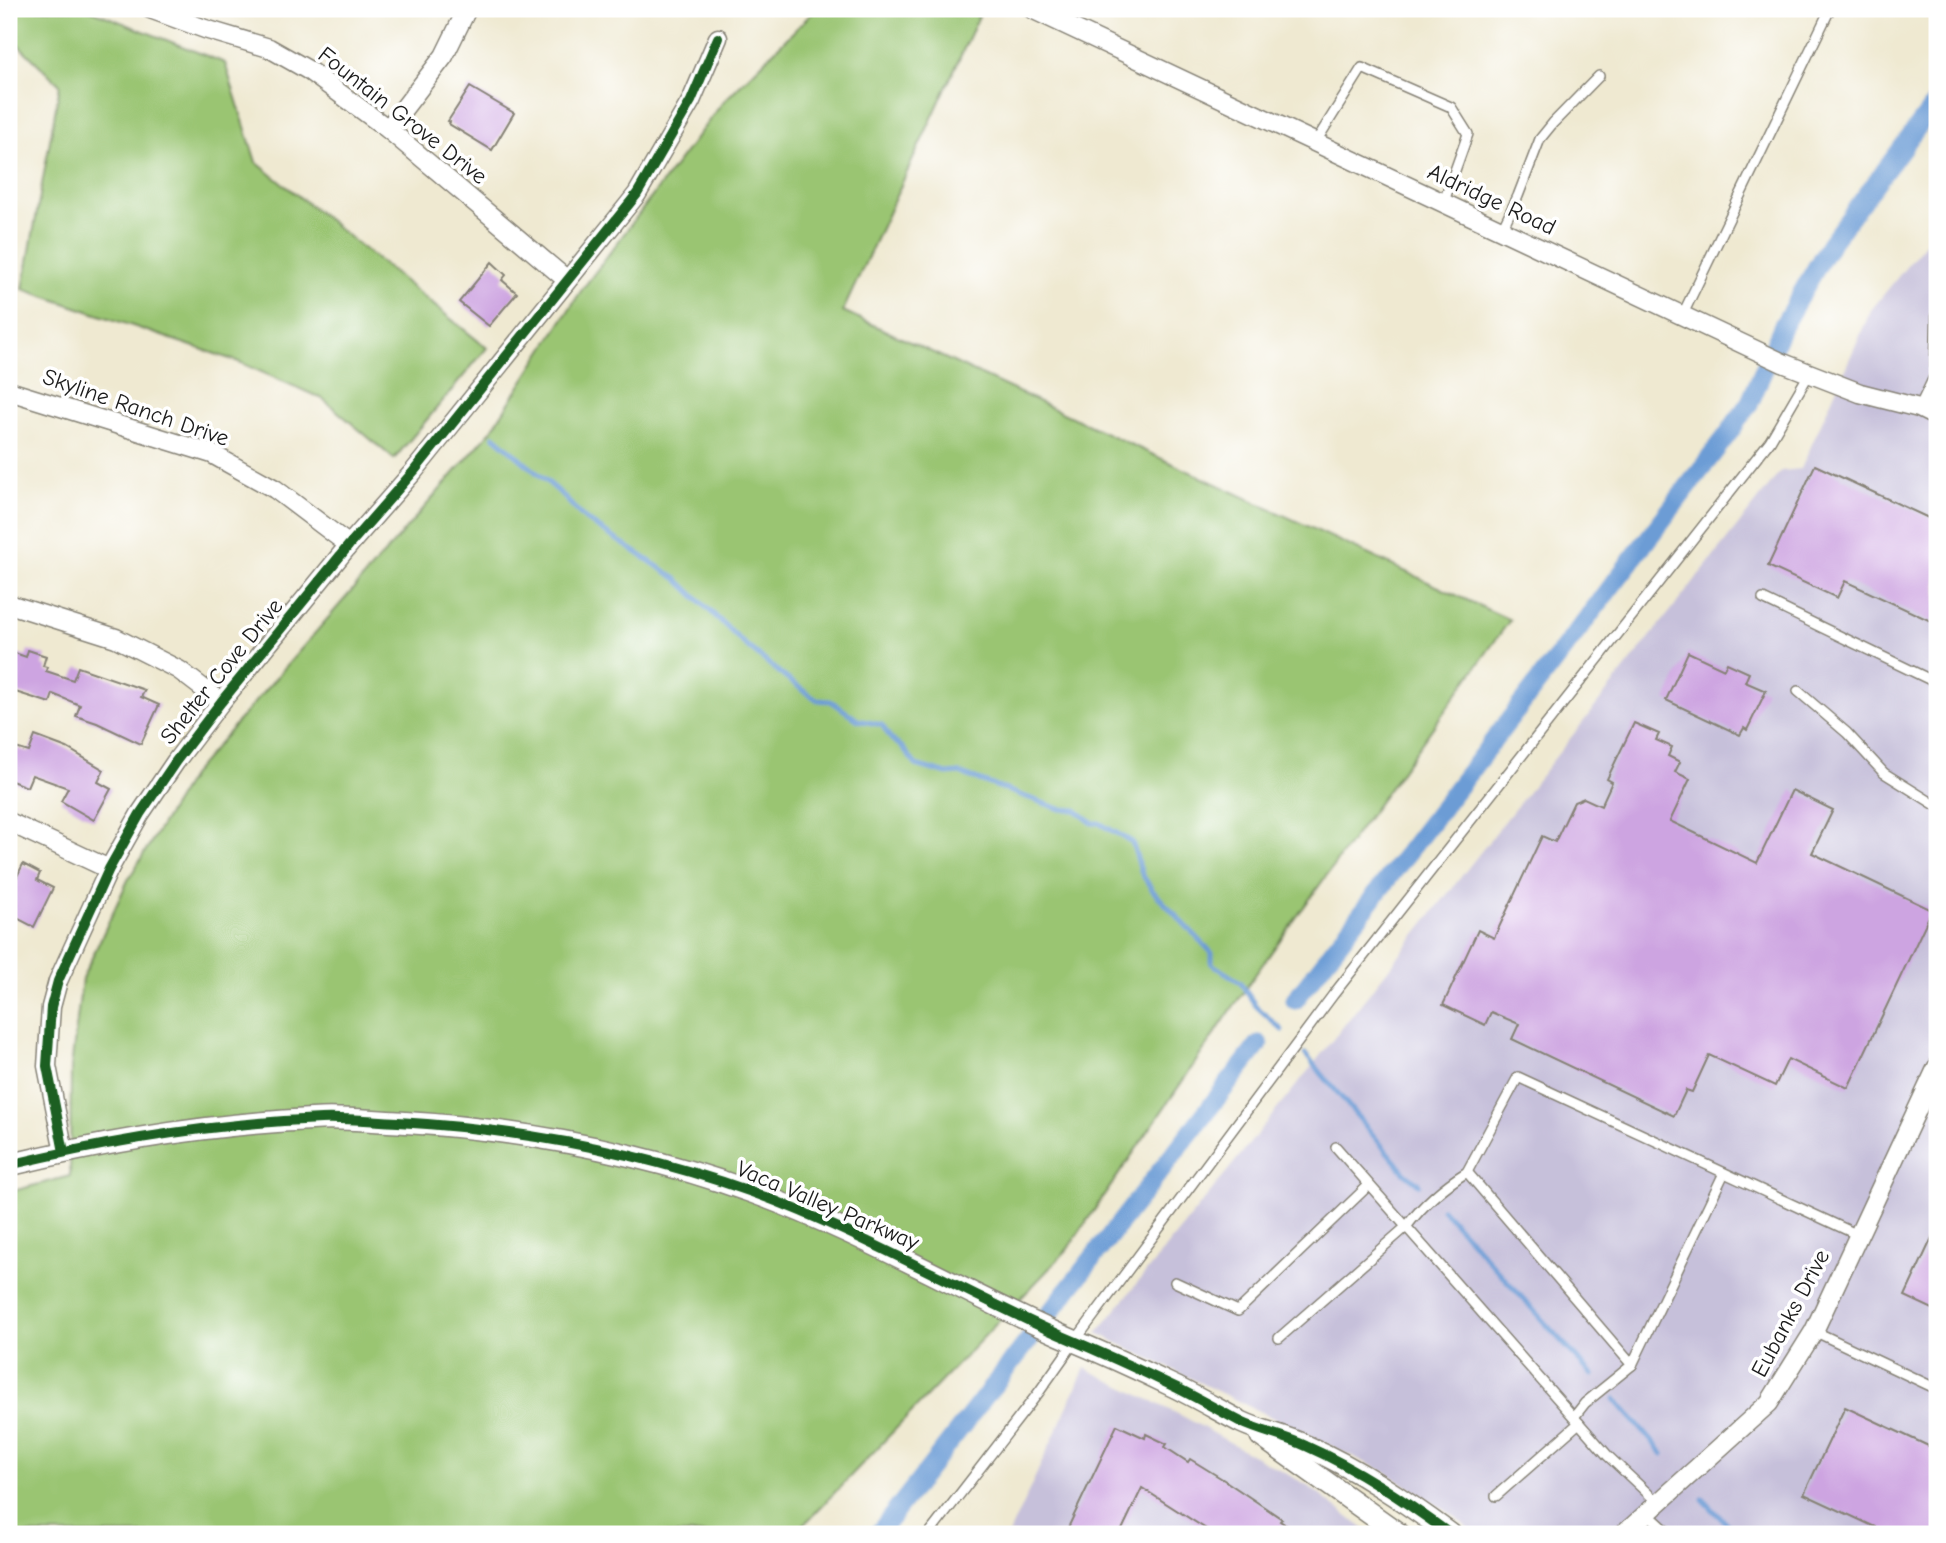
<svg xmlns="http://www.w3.org/2000/svg" width="1946" height="1543" font-family="'Comic Neue',sans-serif">
  <style>
    .industrial { fill: #c6c0da }
    .green { fill: #9ac572; stroke: #5b7047; stroke-width: 2 }
    .lines { fill: none; stroke-linecap: round; stroke-linejoin: round }
    .stream { stroke: #6c9cd5; stroke-width: 5 }
    .canal { stroke: #6c9cd5; stroke-width: 19 }
    .building { fill: #cda4e1 }
    .service-casing { stroke: #868276; stroke-width: 12 }
    .minor-casing { stroke: #868276; stroke-width: 21 }
    .tertiary-casing { stroke: #868276; stroke-width: 24 }
    .service { stroke: #fff; stroke-width: 9 }
    .minor { stroke: #fff; stroke-width: 18 }
    .tertiary { stroke: #fff; stroke-width: 21 }
    .cycleway-casing { stroke: #fff; stroke-width: 15 }
    .cycleway { stroke: #1b5e20; stroke-width: 10 }
    .labels { text-anchor: middle; stroke-width: 7; stroke-linejoin: round; paint-order: stroke }
    .street-label { font-size: 23px; fill: #1c1c1c; stroke: #fff }
  </style>
  <rect width="100%" height="100%" fill="#fff"/>
  <filter id="ink" filterUnits="userSpaceOnUse"><feTurbulence type="fractalNoise" baseFrequency=".0143" numOctaves="2"/><feDisplacementMap in="SourceGraphic" scale="14" xChannelSelector="R" yChannelSelector="G"/><feConvolveMatrix kernelMatrix="1 2 1 2 8 2 1 2 1" color-interpolation-filters="sRGB"/></filter>
  <filter id="wash" filterUnits="userSpaceOnUse"><feTurbulence type="fractalNoise" baseFrequency=".00686" numOctaves="4" result="noise"/><feDisplacementMap in="SourceGraphic" scale="28" xChannelSelector="R" yChannelSelector="G"/><feGaussianBlur stdDeviation="1.57" result="paint"/><feColorMatrix in="noise" values="0 0 0 0 0 0 0 0 0 0 0 0 0 0 0 0 0 1.4 0 .05"/><feComposite in="paint" operator="in"/></filter>
  <g filter="url(#wash)">
    <rect width="100%" height="100%" fill="#efe9d1"/>
    <g class="industrial">
      <polygon points="1937,229 1937,1534 1475,1534 1453,1515 1385,1472 1097,1333 1308,1071 1781,471 1801,469 1871,310"/>
      <polygon points="1085,1368 1186,1418 1307,1485 1370,1534 1009,1534"/>
    </g>
    <g class="green">
      <polygon points="15,9 88,9 225,63 256,162 487,348 394,459 323,399 239,362 23,289 60,85 9,36 9,21"/>
      <polygon points="816,9 964,9 979,16 843,311 1510,620 1255,975 1067,1250 795,1534 9,1534 9,1192 70,1176 71,1068 82,979 128,880 193,773 491,431 581,291 723,102"/>
    </g>
    <g class="lines">
      <g class="stream">
        <polyline points="494,436 558,491 585,519 677,579 742,642 786,678 817,700 831,701 858,720 882,725 891,739 902,747 916,765 947,774 959,773 1060,809 1076,810 1092,823 1099,823 1132,842 1142,874 1153,891 1212,953 1212,964 1240,982 1255,1005 1282,1030"/>
        <polyline points="1305,1054 1404,1172 1419,1184"/>
        <polyline points="1442,1209 1592,1375"/>
        <polyline points="1615,1399 1663,1454"/>
        <polyline points="1703,1499 1736,1534"/>
      </g>
      <g class="canal">
        <polyline points="1295,1000 1728,434 1750,402 1782,327 1830,244 1937,101"/>
        <polyline points="878,1534 1259,1044"/>
      </g>
    </g>
    <g id="blocks">
      <g class="building">
        <polygon points="470,87 514,113 492,150 449,124 450,122 448,121"/>
        <polygon points="492,262 506,275 502,280 517,293 489,326 459,302"/>
        <polygon points="1815,465 1937,522 1937,624 1845,581 1837,598 1768,566"/>
        <polygon points="28,650 46,656 43,666 47,667 46,671 73,680 78,667 145,690 141,697 159,705 141,744 97,723 76,716 80,705 53,694 50,703 9,690 9,651 26,657"/>
        <polygon points="1688,652 1724,669 1727,663 1749,673 1745,682 1766,691 1747,730 1744,728 1740,735 1666,700"/>
        <polygon points="1634,723 1659,734 1656,740 1672,747 1668,756 1680,762 1675,772 1690,779 1670,821 1757,863 1792,790 1833,810 1812,853 1932,910 1848,1088 1788,1059 1775,1086 1709,1055 1692,1092 1686,1090 1674,1116 1512,1039 1519,1024 1491,1012 1485,1025 1443,1005 1478,930 1494,938 1542,836 1555,842 1574,802 1584,798 1601,806 1612,782 1607,779"/>
        <polygon points="35,736 67,748 104,770 98,782 111,789 94,820 61,801 68,788 32,775 27,787 9,780 9,746 29,752"/>
        <polygon points="23,864 40,873 37,880 53,888 34,927 9,914 9,893"/>
        <polygon points="1937,1227 1937,1311 1905,1296"/>
        <polygon points="1845,1407 1937,1450 1937,1534 1890,1534 1804,1494"/>
        <polygon points="1117,1425 1145,1438 1146,1434 1167,1444 1165,1447 1188,1462 1190,1459 1224,1480 1282,1519 1280,1521 1300,1534 1214,1534 1142,1488 1120,1534 1065,1534"/>
      </g>
    </g>
  </g>
  <g filter="url(#ink)">
    <use href="#blocks" fill-opacity="0" stroke="#868276" stroke-width="2"/>
    <g class="lines">
      <defs>
        <g id="service">
          <polyline points="1315,143 1362,68 1451,107 1468,134 1443,204"/>
          <polyline points="1501,231 1518,196 1540,139 1553,123 1599,76"/>
          <polyline points="1682,316 1830,9"/>
          <polyline points="1919,408 1935,375 1937,304"/>
          <polyline points="1763,599 1937,683"/>
          <polyline points="1798,691 1847,733 1884,773 1937,806"/>
          <polyline points="1924,1096 1937,1103"/>
          <polyline points="1336,1147 1608,1456 1658,1503"/>
          <polyline points="1467,1172 1632,1365 1724,1173"/>
          <polyline points="1175,1282 1238,1311 1369,1185"/>
          <polyline points="1814,1331 1937,1389"/>
          <path d="M 1279,1338 L 1406,1227 C 1422,1206 1444,1186 1467,1172 L 1518,1077 L 1858,1235"/>
          <polyline points="1574,1417 1585,1403 1632,1365"/>
          <polyline points="1496,1496 1579,1423"/>
          <polyline points="1647,1513 1670,1534"/>
          <polyline points="929,1534 1039,1392 1075,1341 1333,995 1770,441 1809,374"/>
        </g>
        <g id="minor">
          <polyline points="150,9 205,29 269,48 308,70 388,129 567,280"/>
          <polyline points="1032,9 1783,363 1860,393 1919,408 1937,417"/>
          <polyline points="388,129 444,56 467,9"/>
          <polyline points="9,391 212,454 275,489 349,545"/>
          <polyline points="9,604 116,638 179,670 221,702"/>
          <polyline points="9,822 109,869"/>
          <polyline points="64,1152 47,1066 51,1007 58,981 109,869 140,814 176,761 221,702 349,545 414,471 637,194 691,101 718,38"/>
          <polyline points="1624,1534 1769,1403 1814,1331 1937,1067"/>
        </g>
        <g id="tertiary">
          <path d="M 9,1165 C 112,1140 215,1123 321,1119 C 346,1118 373,1121 398,1122 C 519,1129 638,1151 752,1192 C 859,1231 957,1289 1060,1335 C 1098,1351 1136,1368 1173,1386 C 1196,1397 1218,1410 1241,1422 C 1262,1432 1285,1436 1306,1446 C 1358,1469 1405,1501 1450,1534"/>
          <polyline points="1261,1436 1399,1534"/>
        </g>
      </defs>
      <use href="#service" class="service-casing"/>
      <use href="#minor" class="minor-casing"/>
      <use href="#tertiary" class="tertiary-casing"/>
      <use href="#service" class="service"/>
      <use href="#minor" class="minor"/>
      <use href="#tertiary" class="tertiary"/>
      <defs>
        <g id="cycleway">
          <polyline points="64,1152 47,1066 51,1007 58,981 109,869 140,814 176,761 221,702 349,545 414,471 637,194 691,101 718,38"/>
          <path d="M 9,1165 C 112,1140 215,1123 321,1119 C 346,1118 373,1121 398,1122 C 519,1129 638,1151 752,1192 C 859,1231 957,1289 1060,1335 C 1098,1351 1136,1368 1173,1386 C 1196,1397 1218,1410 1241,1422 C 1262,1432 1285,1436 1306,1446 C 1358,1469 1405,1501 1450,1534"/>
        </g>
      </defs>
      <use href="#cycleway" class="cycleway-casing"/>
      <use href="#cycleway" class="cycleway"/>
    </g>
  </g>
  <g class="labels">
    <g class="street-label">
      <text transform="translate(403 115) rotate(38)" y="8">Fountain Grove Drive</text>
      <text transform="translate(1492 199) rotate(25)" y="8">Aldridge Road</text>
      <text transform="translate(136 407) rotate(19)" y="8">Skyline Ranch Drive</text>
      <text transform="translate(221 671) rotate(-51)" y="8">Shelter Cove Drive</text>
      <text transform="translate(828 1205) rotate(23)" y="8">Vaca Valley Parkway</text>
      <text transform="translate(1790 1313) rotate(-62)" y="8">Eubanks Drive</text>
    </g>
  </g>
  <rect width="1946" height="1543" fill="none" stroke="#fff" stroke-width="35"/>
</svg>
